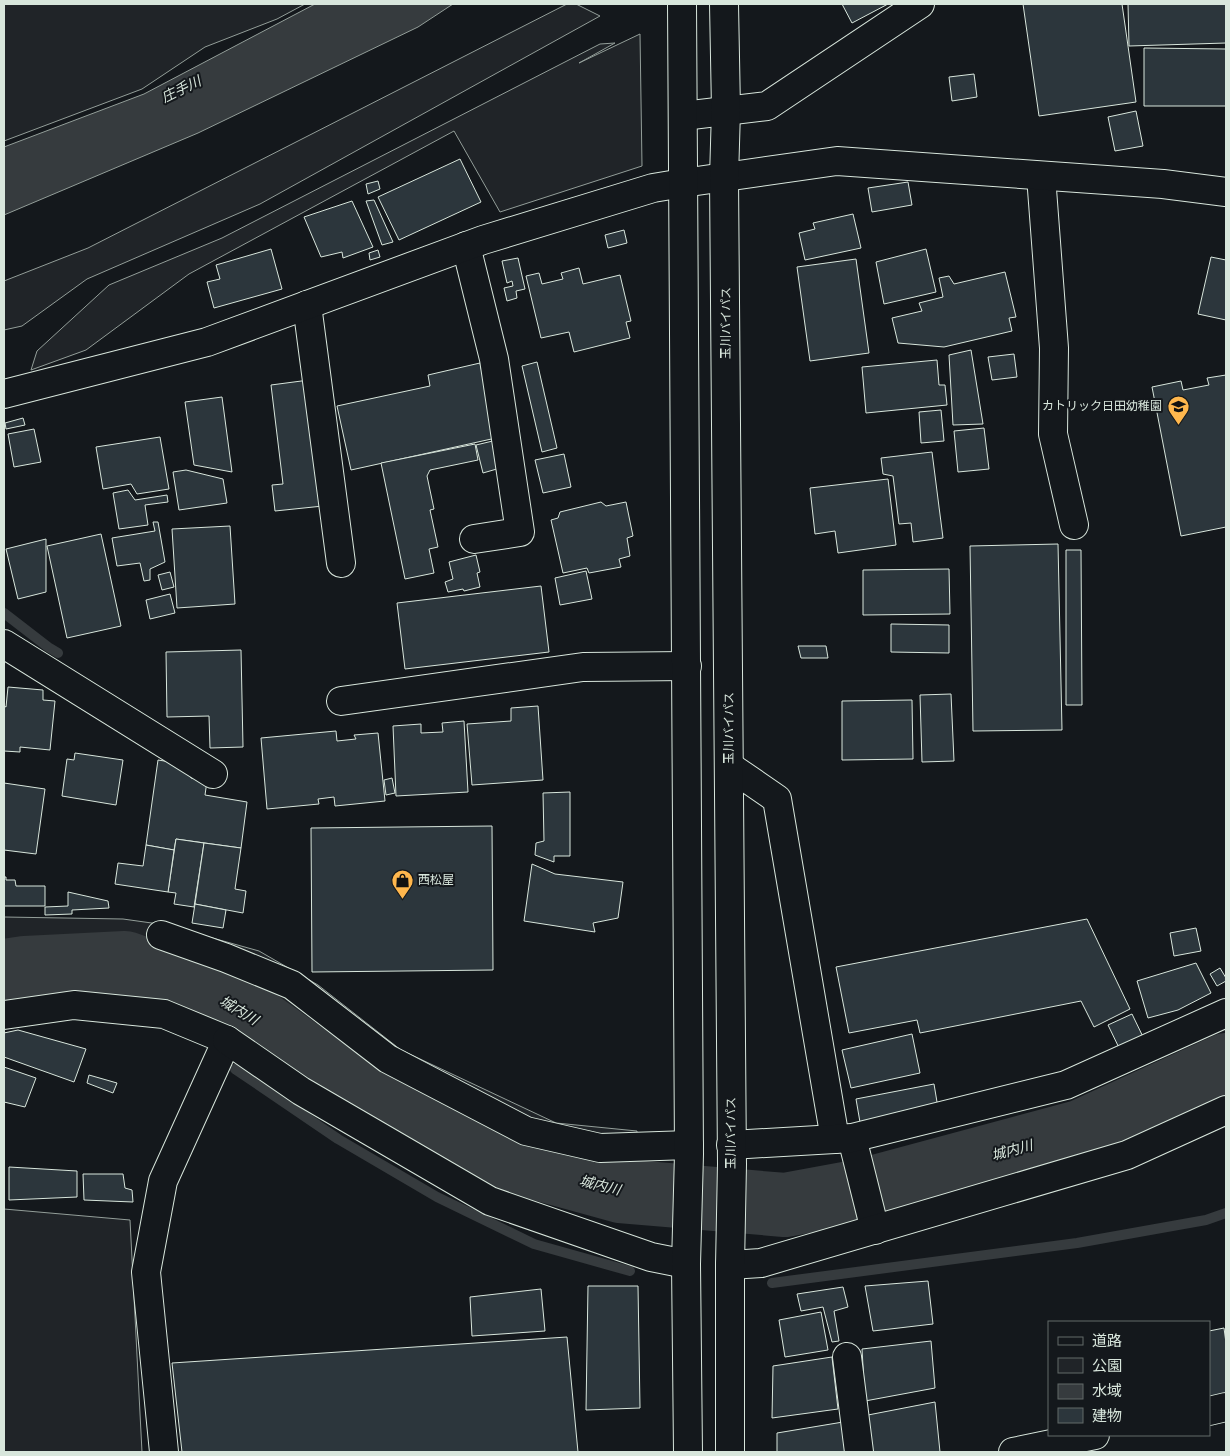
<svg xmlns="http://www.w3.org/2000/svg" width="1230" height="1456" font-family="Signika,'Noto Sans JP',sans-serif">
  <style>
    .green { fill: #202428; stroke: #939e99 }
    .water { fill: #363b3e; stroke: #939e99 }
    .lines { fill: none; stroke-linecap: round; stroke-linejoin: round }
    .stream { stroke: #363b3e; stroke-width: 10 }
    .river { stroke: #363b3e; stroke-width: 64 }
    .building { fill: #2c363c; stroke: #d8e6dc }
    .minor-casing { stroke: #d8e6dc; stroke-width: 30 }
    .highway-casing { stroke: #d8e6dc; stroke-width: 30 }
    .minor { stroke: #14181c; stroke-width: 28 }
    .highway { stroke: #14181c; stroke-width: 28 }
    .labels { text-anchor: middle; stroke-width: 4; stroke-linejoin: round; paint-order: stroke }
    .street-label { font-size: 12px; fill: #d8e6dc; stroke: #14181c }
    .poi-label { font-size: 12px; fill: #d8e6dc; stroke: #14181c; text-anchor: end }
    .water-label { font-size: 14px; font-style: italic; fill: #d8e6dc; stroke: #14181c }
  </style>
  <rect width="100%" height="100%" fill="#14181c"/>
  <g class="green">
    <polygon points="4,4 305,4 277,19 205,47 142,89 4,141"/>
    <polygon points="567,4 576,4 600,16 260,204 87,279 22,326 4,330 4,281 88,248"/>
    <polygon points="640,34 642,166 500,212 454,131 189,274 86,350 31,370 37,351 109,285 222,238 600,44 615,43 579,63"/>
    <polygon points="4,917 123,919 166,925 259,951 318,985 401,1050 556,1123 637,1131 636,1175 518,1144 375,1081 283,1005 147,957 39,952 4,957"/>
    <polygon points="4,1209 130,1220 142,1452 4,1452"/>
  </g>
  <polygon class="water" points="315,4 453,4 418,27 198,133 4,215 4,147 144,94"/>
  <g class="lines">
    <g class="stream">
      <polyline points="4,613 48,647 58,653"/>
      <polyline points="235,1069 338,1139 437,1197 534,1244 630,1271"/>
      <polyline points="772,1283 1077,1243 1206,1220 1226,1213"/>
    </g>
    <polyline class="river" points="4,971 25,968 125,963 229,1000 373,1103 522,1164 620,1191 785,1205 861,1191 1080,1132 1226,1065"/>
  </g>
  <g class="building">
    <polygon points="842,4 888,4 852,23"/>
    <polygon points="1023,4 1122,4 1136,102 1039,116"/>
    <polygon points="1128,4 1226,4 1226,43 1129,46"/>
    <polygon points="1144,48 1226,49 1226,106 1144,106"/>
    <polygon points="974,74 977,97 952,101 949,77"/>
    <polygon points="1136,111 1143,146 1115,151 1108,117"/>
    <polygon points="460,159 481,202 399,240 378,197"/>
    <polygon points="378,181 380,189 368,194 366,184"/>
    <polygon points="908,182 912,205 872,212 868,188"/>
    <polygon points="374,200 393,242 382,245 366,201"/>
    <polygon points="352,201 373,247 343,258 342,252 321,257 304,217"/>
    <polygon points="853,214 861,248 805,260 799,233 815,229 813,223"/>
    <polygon points="624,230 627,243 608,248 605,235"/>
    <polygon points="271,249 282,289 214,308 207,282 220,279 216,265"/>
    <polygon points="926,249 936,292 884,304 876,262"/>
    <polygon points="378,250 380,257 370,260 369,253"/>
    <polygon points="1211,257 1226,260 1226,320 1198,314"/>
    <polygon points="518,258 525,289 516,291 517,298 507,301 504,288 513,286 512,281 507,283 502,261"/>
    <polygon points="856,259 869,353 810,361 797,267"/>
    <polygon points="579,268 583,284 620,275 631,321 626,322 630,338 574,352 569,332 541,338 526,276 539,273 542,284 563,279 561,273"/>
    <polygon points="1005,272 1016,317 1009,318 1012,331 944,347 898,343 892,318 922,311 919,303 943,297 939,278 949,276 954,284"/>
    <polygon points="971,350 983,424 953,425 949,355"/>
    <polygon points="1014,354 1017,377 992,380 988,357"/>
    <polygon points="937,360 939,385 945,385 947,405 866,413 862,367"/>
    <polygon points="537,362 557,448 542,452 522,366"/>
    <polygon points="480,363 496,438 351,470 337,406 430,386 428,375"/>
    <polygon points="1226,375 1226,527 1181,536 1152,387 1181,381 1183,390 1209,385 1207,378"/>
    <polygon points="309,380 323,506 275,511 272,485 283,484 271,385"/>
    <polygon points="222,397 232,472 194,465 185,402"/>
    <polygon points="941,410 944,441 921,443 919,412"/>
    <polygon points="23,418 25,425 6,429 5,423"/>
    <polygon points="984,428 989,469 958,472 954,431"/>
    <polygon points="34,429 41,462 14,467 8,434"/>
    <polygon points="160,437 169,489 137,494 131,484 103,489 96,447"/>
    <polygon points="501,439 507,466 483,473 476,445"/>
    <polygon points="475,444 478,460 430,470 427,476 434,509 430,510 438,547 429,549 434,573 405,579 381,463"/>
    <polygon points="932,452 943,538 913,542 911,523 899,524 893,476 883,474 881,458"/>
    <polygon points="564,454 571,487 543,493 535,460"/>
    <polygon points="186,470 223,479 227,503 179,510 173,472"/>
    <polygon points="888,479 896,545 838,553 835,531 815,534 810,488"/>
    <polygon points="128,490 135,500 167,495 168,502 145,505 148,525 119,529 113,493"/>
    <polygon points="601,502 606,506 626,502 633,536 627,538 630,556 619,559 621,567 589,573 587,568 563,573 551,520 558,518 560,512"/>
    <polygon points="153,522 158,522 165,562 150,569 150,580 144,581 140,563 117,566 112,538 155,531"/>
    <polygon points="230,526 235,604 177,608 172,529"/>
    <polygon points="101,534 121,626 67,638 47,546"/>
    <polygon points="46,539 46,592 18,599 6,549"/>
    <polygon points="1058,544 1062,730 973,731 970,546"/>
    <polygon points="1066,550 1081,550 1082,705 1066,705"/>
    <polygon points="476,555 480,572 477,573 480,587 464,591 463,589 448,592 445,582 453,579 449,562"/>
    <polygon points="949,569 950,614 863,615 863,570"/>
    <polygon points="586,571 592,599 560,605 555,578"/>
    <polygon points="170,572 174,587 162,590 158,575"/>
    <polygon points="541,586 549,652 405,669 397,603"/>
    <polygon points="170,594 175,613 150,619 146,600"/>
    <polygon points="891,624 949,625 949,653 891,652"/>
    <polygon points="798,646 826,646 828,658 801,658"/>
    <polygon points="241,650 243,747 210,748 209,716 167,717 166,652"/>
    <polygon points="8,687 43,690 43,700 55,701 50,750 20,747 20,752 4,751 4,706 6,707"/>
    <polygon points="951,694 954,761 922,762 920,695"/>
    <polygon points="912,700 913,759 842,760 842,701"/>
    <polygon points="538,706 543,780 472,785 467,724 511,721 511,708"/>
    <polygon points="464,721 468,792 396,796 393,726 421,724 421,733 443,732 442,723"/>
    <polygon points="336,731 337,741 356,739 354,735 378,733 385,801 335,806 334,797 318,799 319,804 267,809 261,738"/>
    <polygon points="75,753 123,760 116,805 62,796 67,759 74,760"/>
    <polygon points="158,760 183,764 191,778 207,781 205,795 247,802 241,848 176,839 174,850 146,845"/>
    <polygon points="392,778 395,793 386,795 384,780"/>
    <polygon points="4,783 45,789 36,854 4,850"/>
    <polygon points="570,792 570,856 554,856 554,862 535,855 536,843 544,841 543,793"/>
    <polygon points="492,826 493,970 312,972 311,828"/>
    <polygon points="176,839 204,843 194,907 174,904 176,893 168,892"/>
    <polygon points="204,843 241,848 235,889 246,891 243,913 195,904"/>
    <polygon points="146,845 174,850 168,892 115,884 118,863 143,866"/>
    <polygon points="532,864 555,874 623,882 618,918 593,923 595,932 524,921"/>
    <polygon points="4,877 6,877 6,880 15,880 16,886 45,886 45,906 4,906"/>
    <polygon points="68,892 108,901 109,908 72,910 72,914 45,915 45,907 68,906"/>
    <polygon points="195,904 226,910 223,928 192,923"/>
    <polygon points="1087,919 1130,1009 1094,1027 1081,1001 920,1033 917,1020 849,1033 836,967"/>
    <polygon points="1196,928 1201,951 1174,956 1170,933"/>
    <polygon points="1196,963 1211,993 1178,1010 1148,1018 1137,981"/>
    <polygon points="1220,968 1226,978 1226,981 1217,986 1210,974"/>
    <polygon points="1132,1014 1146,1043 1122,1054 1108,1025"/>
    <polygon points="18,1030 86,1049 74,1082 4,1057 4,1033"/>
    <polygon points="912,1034 920,1073 851,1088 842,1050"/>
    <polygon points="4,1067 36,1078 25,1107 4,1102"/>
    <polygon points="89,1075 117,1083 113,1093 87,1083"/>
    <polygon points="934,1084 939,1114 861,1128 856,1099"/>
    <polygon points="9,1167 77,1171 77,1197 9,1200"/>
    <polygon points="83,1174 123,1174 125,1188 132,1190 133,1202 84,1200"/>
    <polygon points="928,1281 933,1324 873,1331 865,1286"/>
    <polygon points="588,1286 638,1286 640,1408 586,1410"/>
    <polygon points="843,1287 848,1307 834,1311 839,1341 832,1342 823,1307 801,1311 797,1294"/>
    <polygon points="541,1289 545,1331 472,1336 470,1297"/>
    <polygon points="821,1312 828,1350 785,1357 779,1320"/>
    <polygon points="1224,1328 1226,1343 1226,1399 1209,1403 1209,1331"/>
    <polygon points="567,1337 578,1452 182,1452 172,1363"/>
    <polygon points="931,1341 935,1388 865,1401 862,1349"/>
    <polygon points="832,1357 838,1409 772,1418 773,1366"/>
    <polygon points="935,1402 940,1452 872,1452 868,1415"/>
    <polygon points="843,1422 847,1452 777,1452 777,1433"/>
  </g>
  <g class="lines">
    <defs>
      <g id="minor">
        <polyline points="683,116 767,106 920,4"/>
        <polyline points="1041,176 1054,348 1053,434 1074,525"/>
        <polyline points="466,246 494,359 520,532 474,539"/>
        <polyline points="307,305 341,563"/>
        <polyline points="4,394 207,342 483,240 653,188 683,183 837,161 1163,184 1226,192"/>
        <polyline points="4,644 213,774"/>
        <polyline points="341,701 583,667 687,666"/>
        <polyline points="729,766 777,799 835,1139"/>
        <polyline points="161,935 226,958 292,985 388,1059 526,1131 600,1148 689,1145"/>
        <polyline points="4,1015 74,1005 164,1014 227,1040 163,1181 146,1272 164,1452"/>
        <polyline points="227,1040 301,1091 490,1201 651,1257 686,1264"/>
        <polyline points="852,1138 875,1230"/>
        <polyline points="731,1145 852,1138 1066,1085 1226,1013"/>
        <polyline points="730,1265 761,1263 1127,1155 1226,1110"/>
        <polyline points="847,1357 859,1452"/>
        <polyline points="1209,1411 1226,1407"/>
        <polyline points="1013,1452 1095,1435"/>
      </g>
      <g id="highway">
        <polyline points="682,4 689,1154 686,1264 688,1452"/>
        <polyline points="724,4 726,110 724,178 732,1164 730,1265 730,1452"/>
      </g>
    </defs>
    <use href="#minor" class="minor-casing"/>
    <use href="#highway" class="highway-casing"/>
    <use href="#minor" class="minor"/>
    <use href="#highway" class="highway"/>
  </g>
  <defs>
    <symbol id="school-pin" viewBox="-11 -11 22 30"><path d="M0 17L-7.5 6A9.5 9.5 0 1 1 7.5 6Z" fill="#ffb74d" stroke="#14181c"/><path d="M0-5L7-2L0 1L-7-2ZM-4 1L0 2.5L4 1V4Q0 6-4 4Z" fill="#111"/></symbol>
    <symbol id="shop-pin" viewBox="-11 -11 22 30"><path d="M0 17L-7.5 6A9.5 9.5 0 1 1 7.5 6Z" fill="#ffb74d" stroke="#14181c"/><path d="M-5-2.5h2.3a2.7 3.5 0 0 1 5.4 0H5L5.5 6h-11ZM-1.5-2.5h3a1.5 2.3 0 0 0-3 0Z" fill="#111"/></symbol>
  </defs>
  <g fill-rule="evenodd">
    <use href="#school-pin" x="1166" y="394" width="25" height="34"/>
    <use href="#shop-pin" x="390" y="868" width="25" height="34"/>
  </g>
  <g class="labels">
    <g class="street-label">
      <text transform="translate(726 323) rotate(-90)" y="4">玉川バイパス</text>
      <text transform="translate(729 728) rotate(-90)" y="4">玉川バイパス</text>
      <text transform="translate(731 1133) rotate(-90)" y="4">玉川バイパス</text>
    </g>
    <g class="poi-label">
      <text x="1162" y="410">カトリック日田幼稚園</text>
      <text x="418" y="884" text-anchor="start">西松屋</text>
    </g>
    <g class="water-label">
      <text transform="translate(181 89) rotate(-26)" y="5">庄手川</text>
      <text transform="translate(239 1010) rotate(31)" y="5">城内川</text>
      <text transform="translate(1012 1150) rotate(-15)" y="5">城内川</text>
      <text transform="translate(600 1185) rotate(14)" y="5">城内川</text>
    </g>
  </g>
  <rect width="1230" height="1456" fill="none" stroke="#d8e6dc" stroke-width="10"/>
  <rect x="1048" y="1321" width="162" height="115" fill="#14181c" stroke="#626a69"/>
  <rect x="1058" y="1337" width="25" height="8" fill="#14181c" stroke="#626a69"/>
  <text x="1092" y="1346" font-size="15" fill="#d8e6dc">道路</text>
  <rect x="1058" y="1358" width="25" height="15" fill="#202428" stroke="#626a69"/>
  <text x="1092" y="1371" font-size="15" fill="#d8e6dc">公園</text>
  <rect x="1058" y="1384" width="25" height="15" fill="#363b3e" stroke="#626a69"/>
  <text x="1092" y="1396" font-size="15" fill="#d8e6dc">水域</text>
  <rect x="1058" y="1408" width="25" height="15" fill="#2c363c" stroke="#626a69"/>
  <text x="1092" y="1421" font-size="15" fill="#d8e6dc">建物</text>
</svg>
